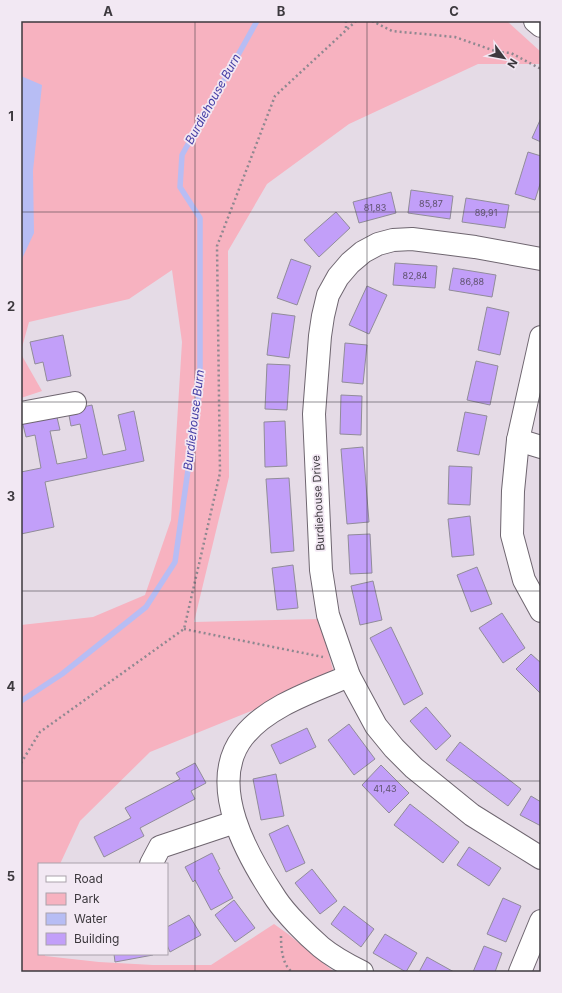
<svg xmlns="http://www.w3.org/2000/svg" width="562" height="993" font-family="Inter,sans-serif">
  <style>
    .green { fill: #f7b2c0 }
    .water { fill: #b7bdf4 }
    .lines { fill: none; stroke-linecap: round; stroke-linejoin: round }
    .stream { stroke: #b7bdf4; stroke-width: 5.5 }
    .building { fill: #c29ff9; stroke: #918c99 }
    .minor-casing { stroke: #6f6670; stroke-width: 24 }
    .major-casing { stroke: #6f6670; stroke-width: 24 }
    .path { stroke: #8f8890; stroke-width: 2.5; stroke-dasharray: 2 3; stroke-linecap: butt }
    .minor { stroke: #fff; stroke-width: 22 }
    .major { stroke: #fff; stroke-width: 22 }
    .grid { fill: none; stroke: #3d393e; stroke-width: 1; stroke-opacity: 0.55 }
    .labels { text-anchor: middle; stroke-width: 3.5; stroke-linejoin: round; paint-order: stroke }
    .number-label { font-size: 9px; fill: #5e526d }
    .street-label { font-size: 11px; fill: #3d393e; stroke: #f2e8f3 }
    .water-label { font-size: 12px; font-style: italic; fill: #443ea5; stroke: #f2e8f3 }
    .neatline { fill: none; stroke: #3d393e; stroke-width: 1.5 }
    .grid-label { font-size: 13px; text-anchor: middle; font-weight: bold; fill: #3d393e }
  </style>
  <rect width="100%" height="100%" fill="#e5dbe6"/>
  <g class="green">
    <polygon points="21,21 507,21 541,52 541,64 478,64 349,124 267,184 228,251 229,477 194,622 319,619 335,677 150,752 80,821 60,864 39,864 39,954 45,954 45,956 99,962 153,965 211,965 274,924 288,934 334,972 21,972 21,625 93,617 145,595 171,520 182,342 172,270 129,299 29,322 21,351"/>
    <polygon points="21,354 42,391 21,398"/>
  </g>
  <polygon class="water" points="21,76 42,85 33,171 34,233 21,261"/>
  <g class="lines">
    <polyline class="stream" points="21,701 62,674 146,607 175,562 200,385 200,218 180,187 182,155 257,21"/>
  </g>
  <g class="building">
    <polygon points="541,118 541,142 532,138"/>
    <polygon points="528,152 541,156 541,181 535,200 515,194"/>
    <polygon points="411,190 453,196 450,219 408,213"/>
    <polygon points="391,192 396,213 359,223 353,202"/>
    <polygon points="466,198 509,205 505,228 462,222"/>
    <polygon points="336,212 350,228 319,257 304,240"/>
    <polygon points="291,259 311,266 297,305 277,298"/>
    <polygon points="395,263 437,266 435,288 393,285"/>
    <polygon points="453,268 496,275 492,297 449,290"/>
    <polygon points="367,286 387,295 369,334 349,325"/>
    <polygon points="487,307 509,312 500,355 478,350"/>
    <polygon points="272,313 295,316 289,358 267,355"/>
    <polygon points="63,335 71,376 47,381 43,362 35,364 30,342"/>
    <polygon points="345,343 367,345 363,384 342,382"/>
    <polygon points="476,361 498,366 490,405 467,400"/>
    <polygon points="267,364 290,365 287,410 265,409"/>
    <polygon points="341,395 362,396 361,435 340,434"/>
    <polygon points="92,405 103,455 126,450 118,415 134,411 144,461 45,482 54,527 21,534 21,472 41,468 35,435 26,437 22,421 56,413 60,430 50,431 57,464 87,458 80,424 71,426 68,410"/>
    <polygon points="465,412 487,416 479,455 457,451"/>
    <polygon points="285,421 287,466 265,467 264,422"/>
    <polygon points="363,447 369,522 347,524 341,449"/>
    <polygon points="449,466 472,467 470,505 448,504"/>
    <polygon points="289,478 294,551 271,553 266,479"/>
    <polygon points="470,516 474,555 452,557 448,519"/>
    <polygon points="370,534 372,573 350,574 348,535"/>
    <polygon points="293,565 298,608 277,610 272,568"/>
    <polygon points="477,567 492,604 471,612 457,575"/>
    <polygon points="373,581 382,620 360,625 351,586"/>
    <polygon points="502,613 525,648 503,663 479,628"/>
    <polygon points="391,627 423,694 404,705 370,638"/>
    <polygon points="531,654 541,663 541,694 516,669"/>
    <polygon points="426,707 451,736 436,750 410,721"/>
    <polygon points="349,724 375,759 354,775 328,740"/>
    <polygon points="307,728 316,747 280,764 271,745"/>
    <polygon points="460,742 521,789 508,806 446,760"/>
    <polygon points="195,763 206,783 191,791 195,799 140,828 144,836 104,857 94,837 131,818 125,808 180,779 176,773"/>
    <polygon points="381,765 409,793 389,813 362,785"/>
    <polygon points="276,774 284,816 261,820 253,779"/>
    <polygon points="531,796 541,802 541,826 520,815"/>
    <polygon points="410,804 459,842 443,863 394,825"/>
    <polygon points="288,825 305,863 286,872 269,834"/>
    <polygon points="469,847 501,868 489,886 457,865"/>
    <polygon points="212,853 220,869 218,870 233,898 211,910 195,880 193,882 185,867"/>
    <polygon points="312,869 337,901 320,914 295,883"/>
    <polygon points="503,898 521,906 506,942 487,934"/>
    <polygon points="234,900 255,928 235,942 215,915"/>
    <polygon points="344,906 374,929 361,947 331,924"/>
    <polygon points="189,915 201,935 170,952 167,945 167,927"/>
    <polygon points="385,934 417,953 406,972 373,953"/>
    <polygon points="484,946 502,953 495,972 473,972"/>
    <polygon points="114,954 153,954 153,955 115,962"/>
    <polygon points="427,957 454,972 419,972"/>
  </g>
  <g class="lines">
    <defs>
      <g id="minor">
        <polyline points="541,259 475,247 412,239 393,240 378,244 363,252 350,263 338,277 328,295 323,316 320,336 314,414 321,570 328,615 349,676 376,726 394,748 414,768 472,815 541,858"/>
        <polyline points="541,337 518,440 513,491 512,535 524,580 541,611"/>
        <polyline points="21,413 75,403"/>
        <polyline points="518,440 541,447"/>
        <path d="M 349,676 C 314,691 267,706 243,737 C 206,785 248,857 276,899 C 286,914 307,935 321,947 C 333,957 348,965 362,972"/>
        <polyline points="151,864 160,847 235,822"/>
        <polyline points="520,972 541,921"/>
      </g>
      <polyline id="major" points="535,21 541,26"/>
    </defs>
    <use href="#minor" class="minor-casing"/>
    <use href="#major" class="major-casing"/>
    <g class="path">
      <polyline points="346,21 346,30"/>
      <polyline points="372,21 392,31 455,37 498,52 511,53 541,69"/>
      <polyline points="184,629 323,657"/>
      <polyline points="21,763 40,732 184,629 220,473 217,246 275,96 356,21"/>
      <path d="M 281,936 C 281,948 282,964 292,972"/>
    </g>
    <use href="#minor" class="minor"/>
    <use href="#major" class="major"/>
  </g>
  <path class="grid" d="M 195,21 L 195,972M 367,21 L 367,972M 21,212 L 541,212M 21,402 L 541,402M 21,591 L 541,591M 21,781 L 541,781"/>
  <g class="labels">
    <g class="number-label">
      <text x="431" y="207">85,87</text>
      <text x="375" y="211">81,83</text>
      <text x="486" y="216">89,91</text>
      <text x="415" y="279">82,84</text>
      <text x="472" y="285">86,88</text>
      <text x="385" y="792">41,43</text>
    </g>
    <g class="street-label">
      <text transform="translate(318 503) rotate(-93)" y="4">Burdiehouse Drive</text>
    </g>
    <g class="water-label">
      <text transform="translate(213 99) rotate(-61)" y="4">Burdiehouse Burn</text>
      <text transform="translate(194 420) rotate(-83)" y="4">Burdiehouse Burn</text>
    </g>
  </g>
  <rect width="562" height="993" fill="none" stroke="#f2e8f3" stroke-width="44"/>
  <rect x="38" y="863" width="130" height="92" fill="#f2e8f3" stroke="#aaa2ab"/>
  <rect x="46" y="876" width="20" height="6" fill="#ffffff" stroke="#aaa2ab"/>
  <text x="74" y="883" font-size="12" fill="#3d393e">Road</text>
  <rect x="46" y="893" width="20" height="12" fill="#f7b2c0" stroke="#aaa2ab"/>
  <text x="74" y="903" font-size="12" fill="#3d393e">Park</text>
  <rect x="46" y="913" width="20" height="12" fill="#b7bdf4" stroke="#aaa2ab"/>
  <text x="74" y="923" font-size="12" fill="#3d393e">Water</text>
  <rect x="46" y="933" width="20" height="12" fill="#c29ff9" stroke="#aaa2ab"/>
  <text x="74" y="943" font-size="12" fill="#3d393e">Building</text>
  <g transform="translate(504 58) rotate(122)" stroke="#f2e8f3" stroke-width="3" paint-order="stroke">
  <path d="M0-3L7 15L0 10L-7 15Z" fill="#3d393e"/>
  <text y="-6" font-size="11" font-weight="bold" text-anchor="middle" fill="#3d393e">N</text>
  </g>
  <rect x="22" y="22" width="518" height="949" class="neatline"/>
  <g class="grid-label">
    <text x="108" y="16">A</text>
    <text x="281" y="16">B</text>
    <text x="454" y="16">C</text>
    <text x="11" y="121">1</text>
    <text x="11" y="311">2</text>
    <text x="11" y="501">3</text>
    <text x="11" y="691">4</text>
    <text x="11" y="881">5</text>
  </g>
</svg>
